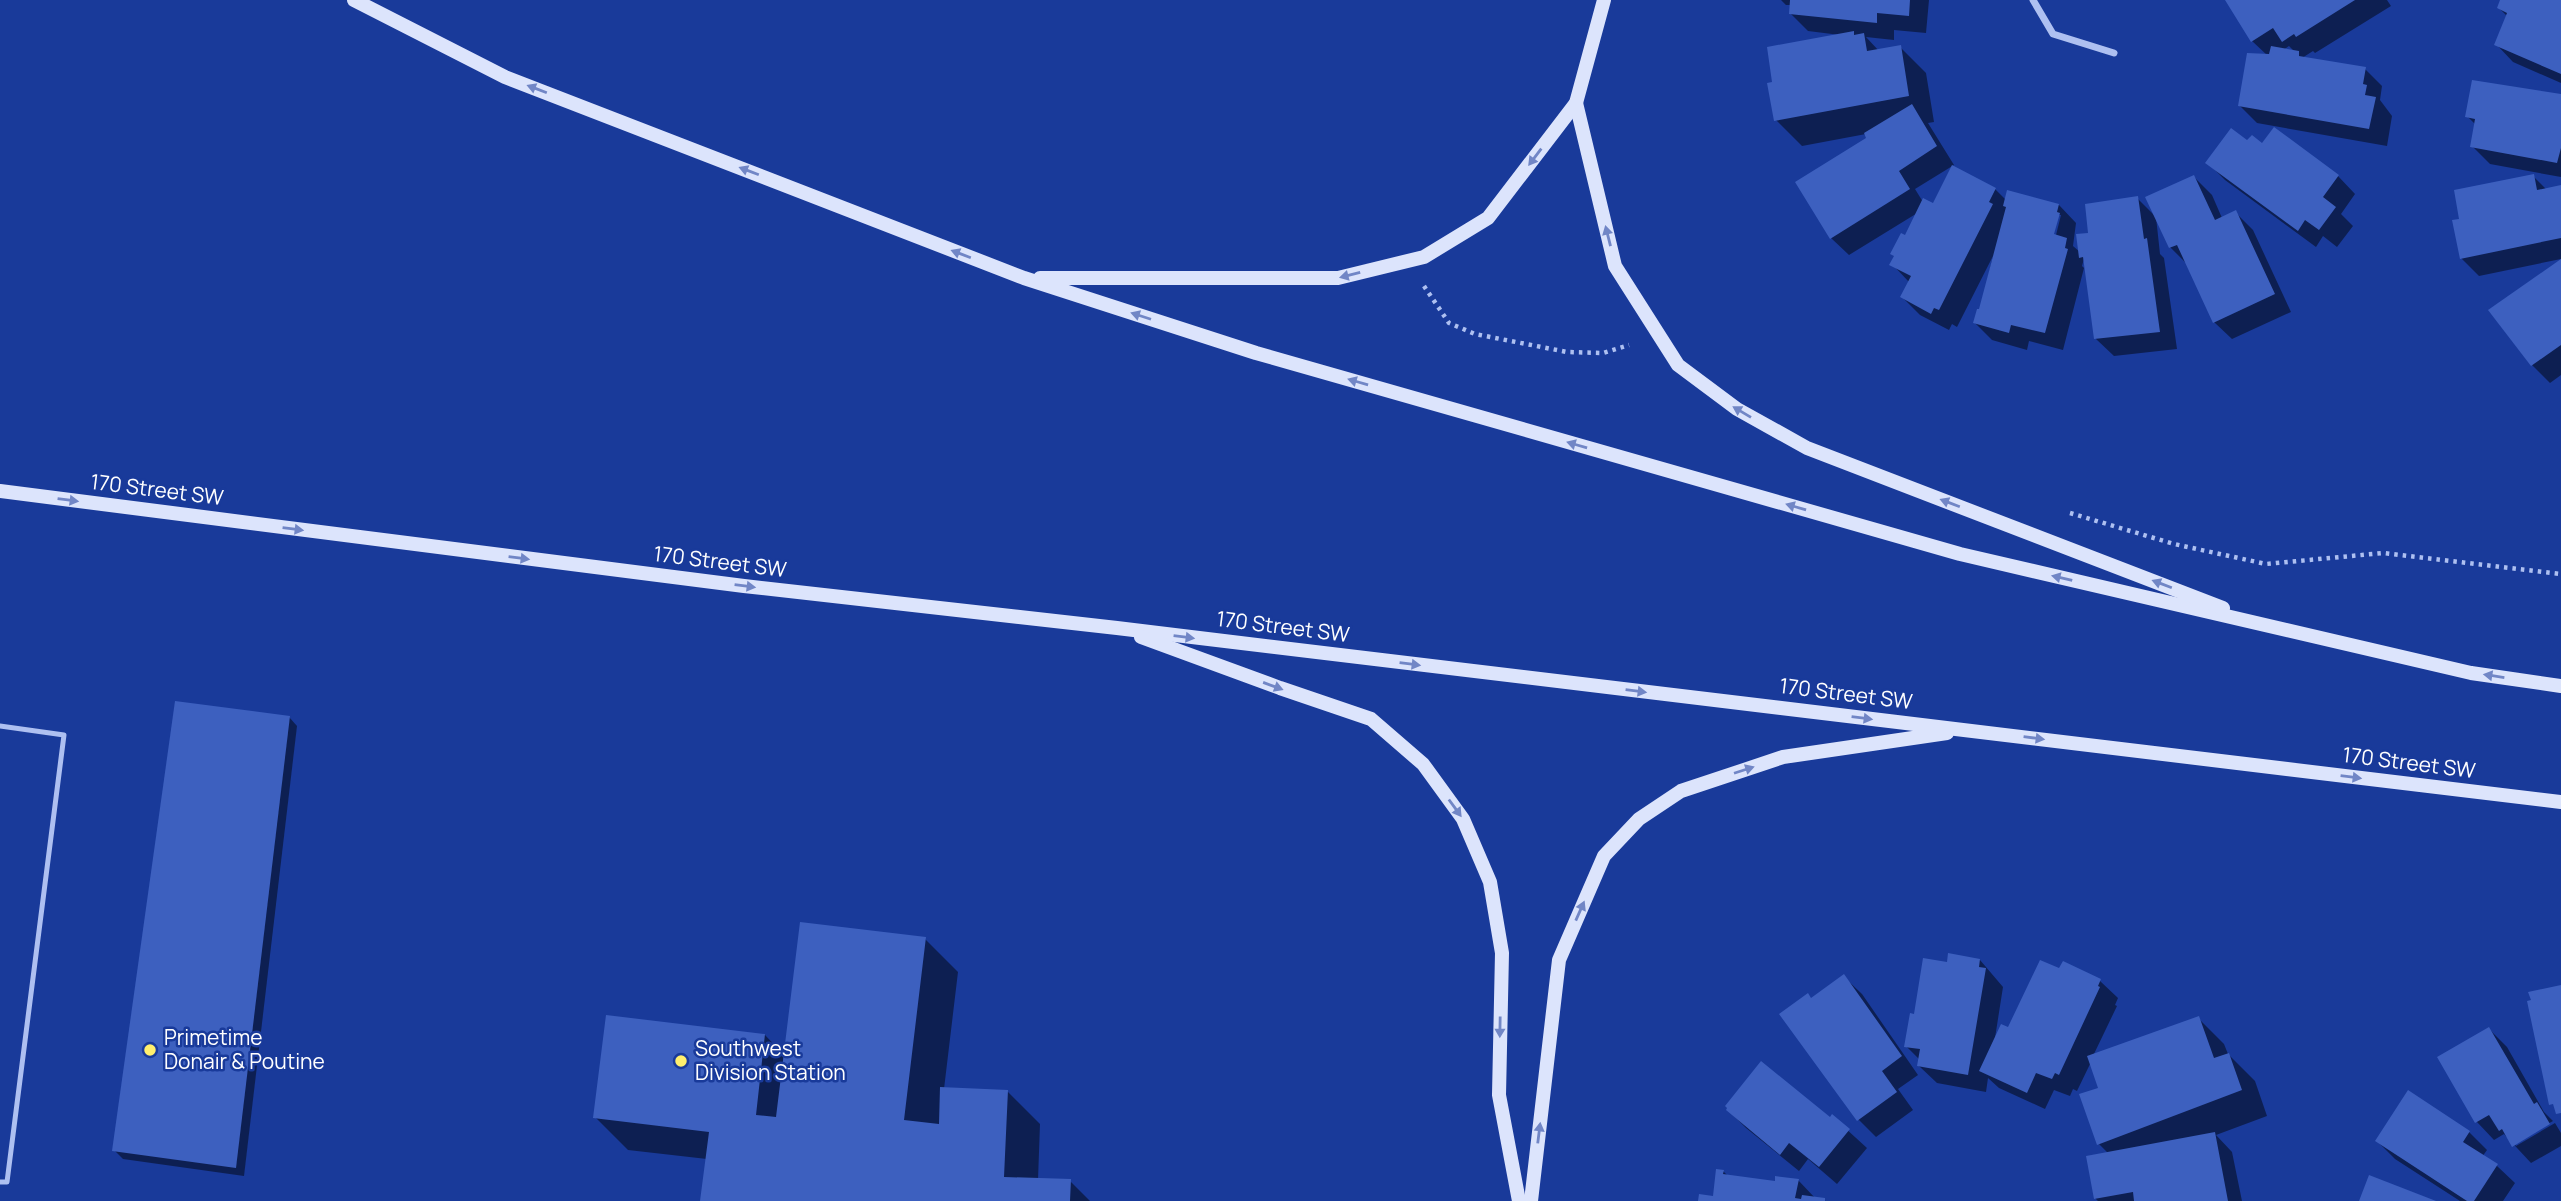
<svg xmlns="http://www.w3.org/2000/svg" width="2561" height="1201" font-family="Manrope,sans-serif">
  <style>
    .shadow { fill: #0007; fill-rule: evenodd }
    .building { fill: #3d60bf }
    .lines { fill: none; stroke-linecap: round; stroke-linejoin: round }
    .path { stroke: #aec0f1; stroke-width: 4.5; stroke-dasharray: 3.5 5; stroke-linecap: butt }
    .lane { stroke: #aec0f1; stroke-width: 5 }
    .street { stroke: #aec0f1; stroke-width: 7 }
    .secondary { stroke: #dce4fc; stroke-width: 14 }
    .oneway { fill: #7186c6 }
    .poi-dot { fill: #ffef6e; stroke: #193a9a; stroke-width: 2.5 }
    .labels { text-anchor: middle; stroke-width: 5; stroke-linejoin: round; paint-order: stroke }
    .street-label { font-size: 21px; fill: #fff; stroke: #193a9a }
    .poi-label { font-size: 21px; fill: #fff; stroke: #193a9a; text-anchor: start }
  </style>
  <rect width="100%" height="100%" fill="#193a9a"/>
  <g class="shadow">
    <path d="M 1781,0 L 1929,0 L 1926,33 L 1894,30 L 1894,40 L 1866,37 L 1879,51 L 1900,47 L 1926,73 L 1934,122 L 1928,123 L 1954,165 L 1915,189 L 1923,202 L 1934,205 L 1995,189 L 2006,200 L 2059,205 L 2076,223 L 2073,246 L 2081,253 L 2090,234 L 2137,198 L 2156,217 L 2160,254 L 2164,258 L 2177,349 L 2114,356 L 2096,339 L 2085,255 L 2082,266 L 2084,268 L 2063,350 L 2029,341 L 2027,350 L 1992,340 L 1975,323 L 1980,312 L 1993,256 L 1957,327 L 1952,324 L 1949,330 L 1920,315 L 1902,297 L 1909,282 L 1892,264 L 1919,212 L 1849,255 L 1831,238 L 1869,138 L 1866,134 L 1802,146 L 1776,120 L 1840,35 L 1808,31 L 1791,14 L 1791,5 L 1786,5 ZM 2057,215 L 2061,215 L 2054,243 L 2050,242 Z"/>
    <path d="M 2227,0 L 2387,0 L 2391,6 L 2315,53 L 2313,51 L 2302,58 L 2365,69 L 2382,86 L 2380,100 L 2392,116 L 2387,146 L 2257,123 L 2240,106 L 2268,56 L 2252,41 ZM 2289,46 L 2295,52 L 2283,50 Z"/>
    <polygon points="2502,0 2561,0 2561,83 2513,62 2496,44 2508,17 2499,8"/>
    <polygon points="2473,81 2561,96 2561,177 2490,164 2472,146 2476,125 2467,116"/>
    <polygon points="2247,142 2262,145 2338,176 2355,194 2341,214 2353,226 2337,247 2323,236 2316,247 2225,180 2207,162"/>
    <polygon points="2533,176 2547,190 2561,187 2561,259 2479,276 2461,258 2461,220"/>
    <polygon points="2194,177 2212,195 2222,218 2235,212 2253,230 2291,312 2232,339 2214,322 2188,265 2170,247"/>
    <polygon points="2561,261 2561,375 2550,383 2532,365"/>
    <polygon points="289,717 297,726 244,1176 123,1159 114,1150"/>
    <polygon points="925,939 958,972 944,1089 1008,1092 1040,1124 1038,1180 1070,1181 1090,1201 702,1201 707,1159 628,1150 595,1117 765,1035 785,1056"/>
    <polygon points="1980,960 2003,987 1995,1038 2009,1030 2060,970 2100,981 2118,998 2115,1005 2117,1006 2093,1056 2198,1018 2224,1044 2228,1054 2255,1081 2267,1116 2216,1135 2232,1152 2242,1201 2098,1201 2095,1198 2109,1154 2099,1144 2101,1089 2091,1062 2077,1091 2073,1089 2070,1096 2054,1090 2045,1109 1999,1088 1988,1078 1986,1092 1937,1083 1919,1066 1920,1060 1906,1046 1915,1016 1949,964"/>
    <polygon points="1844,977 1862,994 1918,1075 1898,1089 1913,1110 1876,1137 1858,1119 1812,999"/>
    <polygon points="2489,1029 2507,1047 2544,1112 2553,1121 2514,1143 2516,1146 2555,1123 2561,1133 2561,1146 2531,1163 2504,1134 2494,1140 2477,1122"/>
    <polygon points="1728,1110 1831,1119 1833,1117 1867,1148 1837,1184 1808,1159 1799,1171 1746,1128"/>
    <polygon points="2469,1132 2487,1150 2482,1157 2497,1166 2515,1183 2503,1201 2460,1201 2395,1159 2377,1141"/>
    <polygon points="1723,1171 1728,1176 1776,1183 1798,1180 1816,1199 1826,1201 1700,1201 1714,1198"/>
  </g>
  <g class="building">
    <polygon points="1790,0 1910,0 1909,16 1877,13 1877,23 1789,14"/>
    <polygon points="2225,0 2355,0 2296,37 2294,34 2282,42 2273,28 2251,42"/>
    <polygon points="2500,0 2561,0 2561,74 2494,45 2507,13 2497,8"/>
    <polygon points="1854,31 1854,35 1864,33 1867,51 1901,45 1909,96 1774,121 1767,83 1772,82 1767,47"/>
    <polygon points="2271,46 2299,51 2299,56 2366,67 2363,84 2367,85 2365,95 2376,97 2369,129 2238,106 2247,53 2269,54"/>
    <polygon points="2472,80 2561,94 2561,148 2557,163 2470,147 2475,119 2465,117"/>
    <polygon points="1912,104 1937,146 1899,171 1910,189 1830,239 1795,182 1866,138 1864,133"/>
    <polygon points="2274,127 2339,175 2323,197 2336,207 2319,230 2305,220 2298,231 2205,163 2231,128 2247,140 2252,135 2262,143"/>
    <polygon points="1952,165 1996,188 1989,202 1993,204 1939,310 1934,308 1931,314 1900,297 1911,276 1889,265 1894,256 1890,254 1901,233 1905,235 1923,198 1933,203"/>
    <polygon points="2534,174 2537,190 2561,185 2561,238 2460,259 2452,220 2459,219 2454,190"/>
    <polygon points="2194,175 2215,220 2236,210 2275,294 2213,323 2177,245 2169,248 2145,197"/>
    <polygon points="2007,190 2059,204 2057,212 2060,213 2054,234 2067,238 2065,248 2068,249 2045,333 2011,325 2009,333 1973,323 1977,309 1979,309 2006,207 2003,206"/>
    <polygon points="2138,196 2144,239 2147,238 2160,332 2094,339 2083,257 2079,258 2076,234 2088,233 2085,204"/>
    <polygon points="2561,259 2561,345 2531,366 2488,310"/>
    <polygon points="175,701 290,716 236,1168 112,1151"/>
    <polygon points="800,922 926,937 904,1120 939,1124 940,1087 1008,1090 1004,1177 1071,1179 1070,1201 700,1201 709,1132 593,1118 606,1015 765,1034 756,1115 776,1117"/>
    <polygon points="1948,953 1980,959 1979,967 1986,968 1968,1075 1917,1066 1920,1049 1904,1047 1910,1013 1914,1014 1923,958 1947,962"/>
    <polygon points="2040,960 2059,968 2063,961 2101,979 2098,986 2100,987 2059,1075 2055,1073 2052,1079 2036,1073 2027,1093 1979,1071 2001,1024 2008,1027"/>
    <polygon points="1844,974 1902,1056 1882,1071 1897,1092 1857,1121 1779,1014 1808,993 1811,998"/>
    <polygon points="2561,985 2561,1113 2556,1114 2553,1104 2549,1105 2527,1001 2531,1000 2528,992"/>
    <polygon points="2199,1016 2214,1058 2229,1053 2242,1090 2097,1145 2079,1094 2098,1088 2087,1056"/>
    <polygon points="2489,1027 2534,1104 2537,1102 2550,1124 2512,1147 2502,1129 2499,1131 2489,1115 2475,1123 2437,1057"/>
    <polygon points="1761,1061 1830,1117 1832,1114 1850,1129 1819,1167 1789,1143 1780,1155 1726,1110 1727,1108 1725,1106"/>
    <polygon points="2408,1090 2470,1131 2463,1142 2498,1164 2474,1201 2467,1201 2375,1141"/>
    <polygon points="2215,1132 2228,1201 2134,1201 2133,1192 2094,1199 2086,1156"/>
    <polygon points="1716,1169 1724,1170 1723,1174 1775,1181 1775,1176 1799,1179 1795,1198 1801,1199 1802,1195 1825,1198 1825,1201 1698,1201 1699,1194 1713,1196"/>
    <polygon points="2369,1175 2436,1201 2359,1201"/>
  </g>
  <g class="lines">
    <g class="path">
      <polyline points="1424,286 1449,323 1475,334 1567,352 1603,353 1629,345"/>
      <polyline points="2070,513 2174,544 2266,564 2383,553 2561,574"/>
    </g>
    <polyline class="lane" points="0,726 64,735 7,1182 0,1182"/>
    <polyline class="street" points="2033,0 2053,34 2114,53"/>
    <g class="secondary">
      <polyline points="354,0 505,77 1024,278 1256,353 1960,554 2471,673 2561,686"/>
      <polyline points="1576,103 1615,266 1678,365 1737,409 1807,448 2223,608"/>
      <polyline points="1040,278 1338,278 1424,257 1488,218 1576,103 1604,0"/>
      <polyline points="0,491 744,586 1117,628 2561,802"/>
      <polyline points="1141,637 1280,688 1371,719 1423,764 1463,819 1490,882 1502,953 1499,1095 1519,1201"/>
      <polyline points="1531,1201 1559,960 1604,856 1639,819 1681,791 1783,757 1947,733"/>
    </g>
  </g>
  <defs><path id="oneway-solid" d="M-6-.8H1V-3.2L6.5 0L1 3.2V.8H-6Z" transform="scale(1.75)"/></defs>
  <g class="oneway">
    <use href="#oneway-solid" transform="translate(537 89) rotate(-159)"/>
    <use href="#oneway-solid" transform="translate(1535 157) rotate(127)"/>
    <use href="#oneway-solid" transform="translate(749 171) rotate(-159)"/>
    <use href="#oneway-solid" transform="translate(1608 236) rotate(-104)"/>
    <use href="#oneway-solid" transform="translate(961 254) rotate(-159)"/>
    <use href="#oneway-solid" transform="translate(1350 275) rotate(166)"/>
    <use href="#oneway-solid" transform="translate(1141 316) rotate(-162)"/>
    <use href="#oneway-solid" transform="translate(1358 382) rotate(-164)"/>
    <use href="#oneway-solid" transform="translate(1742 412) rotate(-149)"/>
    <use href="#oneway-solid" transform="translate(1577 445) rotate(-164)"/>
    <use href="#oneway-solid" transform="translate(68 500) rotate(7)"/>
    <use href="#oneway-solid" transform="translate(1950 503) rotate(-159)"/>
    <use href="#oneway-solid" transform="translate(1796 507) rotate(-164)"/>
    <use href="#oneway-solid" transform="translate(293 529) rotate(7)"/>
    <use href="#oneway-solid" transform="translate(519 558) rotate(7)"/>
    <use href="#oneway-solid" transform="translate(2062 578) rotate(-167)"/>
    <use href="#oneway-solid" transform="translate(2162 584) rotate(-159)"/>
    <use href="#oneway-solid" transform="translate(745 586) rotate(7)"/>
    <use href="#oneway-solid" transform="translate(1184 637) rotate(7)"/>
    <use href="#oneway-solid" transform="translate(1410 664) rotate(7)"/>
    <use href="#oneway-solid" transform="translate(2494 676) rotate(-171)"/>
    <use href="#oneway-solid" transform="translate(1273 686) rotate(20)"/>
    <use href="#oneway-solid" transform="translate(1636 691) rotate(7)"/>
    <use href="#oneway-solid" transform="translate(1862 718) rotate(7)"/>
    <use href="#oneway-solid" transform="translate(2034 738) rotate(7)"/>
    <use href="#oneway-solid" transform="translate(1744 770) rotate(-18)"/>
    <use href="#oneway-solid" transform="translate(2351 777) rotate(7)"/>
    <use href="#oneway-solid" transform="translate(1455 808) rotate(54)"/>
    <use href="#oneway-solid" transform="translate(1580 911) rotate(-66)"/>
    <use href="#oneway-solid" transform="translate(1500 1027) rotate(91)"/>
    <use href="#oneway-solid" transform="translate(1539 1133) rotate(-83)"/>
  </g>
  <g class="poi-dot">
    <circle cx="150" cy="1050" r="7"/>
    <circle cx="681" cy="1061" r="7"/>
  </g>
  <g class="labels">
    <g class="street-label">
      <text transform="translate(157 490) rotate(7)" y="7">170 Street SW</text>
      <text transform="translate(720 562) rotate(7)" y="7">170 Street SW</text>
      <text transform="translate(1283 627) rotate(7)" y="7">170 Street SW</text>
      <text transform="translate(1846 694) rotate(7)" y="7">170 Street SW</text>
      <text transform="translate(2409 763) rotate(7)" y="7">170 Street SW</text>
    </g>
    <g class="poi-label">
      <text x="164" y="1045">Primetime<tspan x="164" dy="24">Donair &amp; Poutine</tspan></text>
      <text x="695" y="1056">Southwest<tspan x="695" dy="24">Division Station</tspan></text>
    </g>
  </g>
</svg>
